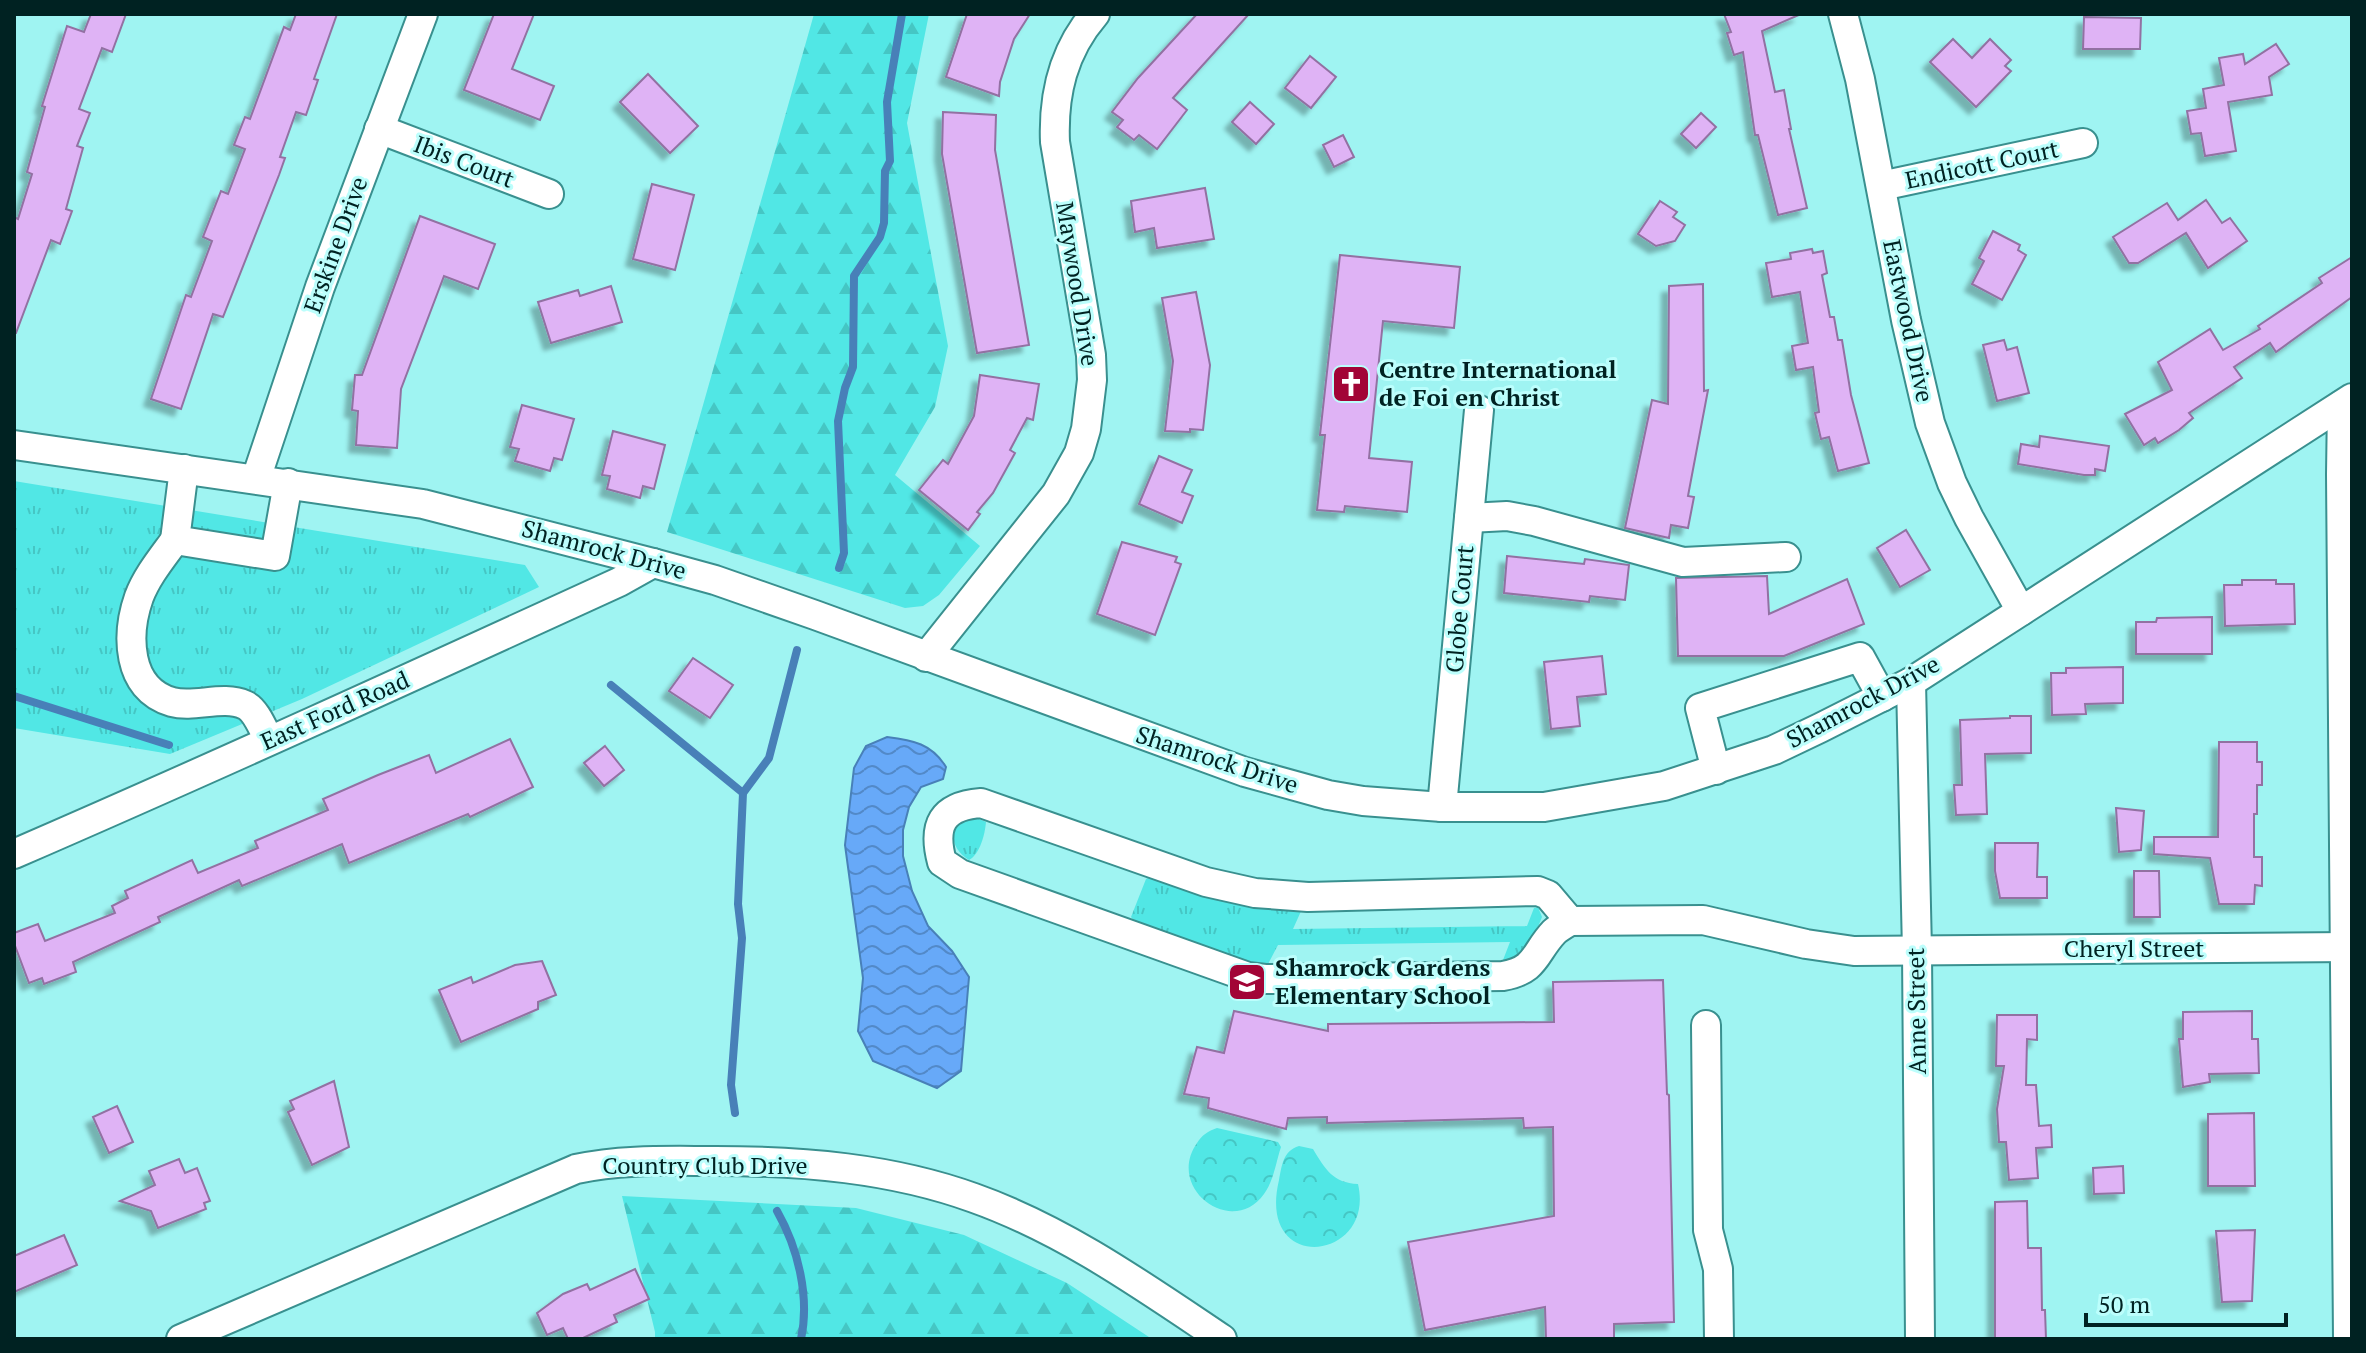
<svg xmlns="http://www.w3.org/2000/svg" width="2366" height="1353" font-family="'PT Serif',serif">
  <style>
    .grass { fill: url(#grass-tufts) }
    .forest { fill: url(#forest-firs) }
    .park { fill: url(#park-crowns) }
    .water { fill: url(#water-waves); stroke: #4880b8; stroke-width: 2 }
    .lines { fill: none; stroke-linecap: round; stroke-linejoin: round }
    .stream { stroke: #4880b8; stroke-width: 8 }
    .building { fill: #dfb3f5; stroke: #9271a2; stroke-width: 2; filter: url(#shadow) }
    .minor-casing { stroke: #39908f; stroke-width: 32 }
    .minor { stroke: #fff; stroke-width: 28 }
    .labels { text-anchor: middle; stroke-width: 6; stroke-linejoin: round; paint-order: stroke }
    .street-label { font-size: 24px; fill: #022; stroke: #bcfefc }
    .poi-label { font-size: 24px; font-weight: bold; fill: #022; stroke: #bcfefc; text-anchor: start }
  </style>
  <defs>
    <pattern id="grass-tufts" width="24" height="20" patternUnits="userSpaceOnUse" patternTransform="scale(2)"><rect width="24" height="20" fill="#51e7e5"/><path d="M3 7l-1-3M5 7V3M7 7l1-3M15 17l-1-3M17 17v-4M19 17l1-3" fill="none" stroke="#45c6c4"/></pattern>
    <pattern id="forest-firs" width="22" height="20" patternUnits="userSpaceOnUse" patternTransform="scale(2)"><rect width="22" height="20" fill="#51e7e5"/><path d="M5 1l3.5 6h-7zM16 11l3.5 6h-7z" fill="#45c6c4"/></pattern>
    <pattern id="park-crowns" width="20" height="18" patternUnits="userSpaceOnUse" patternTransform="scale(2)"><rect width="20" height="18" fill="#51e7e5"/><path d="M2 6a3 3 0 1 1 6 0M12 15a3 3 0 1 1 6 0" fill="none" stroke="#45c6c4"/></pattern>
    <pattern id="water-waves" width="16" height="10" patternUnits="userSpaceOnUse" patternTransform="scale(2)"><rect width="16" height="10" fill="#67a9f8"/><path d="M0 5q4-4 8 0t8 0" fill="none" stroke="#5289c8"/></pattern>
    <filter id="shadow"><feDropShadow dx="-7" dy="7" stdDeviation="2" flood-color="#0004"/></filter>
  </defs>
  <rect width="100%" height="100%" fill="#9ff4f2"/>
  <g class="grass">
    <polygon points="14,481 525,565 539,587 302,699 170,754 14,728"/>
    <path d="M 974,817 L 986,822 C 985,834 980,854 969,860 C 948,847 947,823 974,817 Z"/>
    <path d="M 1150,877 L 1302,909 L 1293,929 L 1527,926 L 1534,908 L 1538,907 L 1542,917 C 1535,934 1528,955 1510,964 L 1503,960 L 1510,942 L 1278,945 L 1268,964 L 1249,963 L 1136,923 L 1131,917 L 1146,879 Z"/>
  </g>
  <g class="forest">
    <polygon points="814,14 929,14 907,123 948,346 935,407 895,475 980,546 939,595 923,606 905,608 667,532"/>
    <polygon points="622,1196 856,1208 964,1235 1067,1283 1152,1339 655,1339 655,1332"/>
  </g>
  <g class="park">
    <path d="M 1217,1128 L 1278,1142 L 1281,1147 C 1276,1162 1274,1180 1264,1194 C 1233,1238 1165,1189 1197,1143 C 1202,1135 1208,1131 1217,1128 Z"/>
    <path d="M 1299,1146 L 1313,1149 C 1325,1169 1333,1183 1358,1184 C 1376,1261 1256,1276 1279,1180 C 1282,1165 1283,1151 1299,1146 Z"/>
  </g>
  <path class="water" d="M 887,737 C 913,740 932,744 946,767 L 943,779 L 921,787 L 909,807 L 903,830 L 903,856 L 912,891 L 928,926 L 952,951 L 969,977 L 961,1071 L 937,1088 L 873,1061 L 858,1031 L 863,978 L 845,845 L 854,768 L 866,746 Z"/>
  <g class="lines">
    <g class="stream">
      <polyline points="839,568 844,553 838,421 845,388 853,367 854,276 880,237 884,223 885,171 890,161 887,102 902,14"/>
      <polyline points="611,685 743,793"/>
      <polyline points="14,696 169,745"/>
      <polyline points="735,1113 731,1085 742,938 738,904 743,793 769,758 797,650"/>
      <path d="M 777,1211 C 798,1248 810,1297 801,1339"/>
    </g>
  </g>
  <g class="building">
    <polygon points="91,14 126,14 112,52 102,48 79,109 90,113 77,146 83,148 66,209 72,211 60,244 51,240 16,333 14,333 14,217 18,219 32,174 27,172 45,107 42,106 67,26 84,32"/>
    <polygon points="296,14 337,14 314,79 318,80 306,115 296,112 280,157 285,158 279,175 223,317 213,314 181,409 151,399 186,295 191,297 212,241 203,237 221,191 228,194 245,149 234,145 245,117 250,119 284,27 290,30"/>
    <polygon points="494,14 534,14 512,69 554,86 540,120 464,90"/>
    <polygon points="967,14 1030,14 1014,39 1000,82 999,96 946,77"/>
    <polygon points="1197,14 1249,14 1173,98 1187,110 1157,149 1139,135 1134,140 1117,127 1123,120 1112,112 1138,78"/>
    <polygon points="1724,14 1801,14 1762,31 1775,92 1784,90 1791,129 1789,129 1807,208 1778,215 1758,135 1755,135 1743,52 1734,55 1727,33 1731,32"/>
    <polygon points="2084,17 2141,18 2140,49 2083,49"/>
    <polygon points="1953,39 1972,58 1990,39 2011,60 2005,66 2011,71 1976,107 1930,62"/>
    <polygon points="2276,44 2289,64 2269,77 2272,95 2228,102 2236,151 2205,156 2201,133 2191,134 2187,111 2206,108 2203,89 2224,85 2219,58 2243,54 2245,64"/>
    <polygon points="1310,56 1336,77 1311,108 1285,88"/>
    <polygon points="648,74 698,126 670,153 620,102"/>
    <polygon points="1250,102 1274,124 1256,144 1232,122"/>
    <polygon points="943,112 996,115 995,150 1029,345 977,353 942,154"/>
    <polygon points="1701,113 1716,127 1696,148 1681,134"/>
    <polygon points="1343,135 1354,157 1334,167 1323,145"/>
    <polygon points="652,184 694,195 675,270 633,259"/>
    <polygon points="1205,188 1214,239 1157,248 1154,228 1135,232 1131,201"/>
    <polygon points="2206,200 2222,223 2230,218 2247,241 2208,268 2186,233 2138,263 2129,263 2113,237 2167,203 2178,220"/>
    <polygon points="1660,201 1677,212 1673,217 1685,225 1675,241 1656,246 1638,234"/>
    <polygon points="420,216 495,244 478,289 444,276 401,389 397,448 356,445 358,411 352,410 355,375 362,375"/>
    <polygon points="1993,231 2020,245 2018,250 2026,255 2002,300 1972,284 1984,261 1979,258"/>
    <polygon points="1812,249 1813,253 1823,251 1827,273 1822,275 1830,317 1834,317 1838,340 1842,340 1851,395 1869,463 1838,471 1829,437 1821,439 1815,413 1819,412 1813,367 1796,370 1792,346 1808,343 1800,292 1772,297 1766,263 1791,259 1790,253"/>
    <polygon points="1340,255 1460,267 1454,328 1383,321 1369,458 1412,462 1407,512 1345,506 1344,512 1317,510 1325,435 1320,435"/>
    <polygon points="2352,257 2352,297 2276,352 2270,343 2234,367 2242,378 2189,413 2193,418 2179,430 2158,443 2155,438 2144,445 2125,414 2172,390 2158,362 2210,329 2223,350 2260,329 2258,326 2322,283 2319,278"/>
    <polygon points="1703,284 1704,391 1708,390 1688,496 1694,497 1688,528 1671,525 1669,538 1625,528 1652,400 1668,404 1669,286"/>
    <polygon points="611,286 622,322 551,343 538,302 578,290 580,296"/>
    <polygon points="1196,292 1210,365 1203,430 1190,429 1190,432 1165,431 1173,361 1162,298"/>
    <polygon points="2004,340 2007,350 2017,347 2029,393 1997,401 1983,345"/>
    <polygon points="980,375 1039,384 1033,420 1027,418 1010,450 1015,453 993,493 977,512 980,514 968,530 919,490 943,460 948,464 974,416"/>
    <polygon points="522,405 574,419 562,460 554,458 550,471 515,461 519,449 510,447"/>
    <polygon points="613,431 665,445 654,489 643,486 640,498 607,489 610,476 602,475"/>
    <polygon points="2040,436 2109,446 2105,471 2095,469 2095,475 2084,475 2018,464 2021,444 2039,447"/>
    <polygon points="1159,456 1192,470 1182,492 1193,496 1182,523 1139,504"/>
    <polygon points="1906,530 1930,570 1900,587 1877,548"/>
    <polygon points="1122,542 1177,557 1175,562 1181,564 1155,635 1097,614"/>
    <polygon points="1507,556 1584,564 1585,559 1629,565 1625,600 1590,596 1589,602 1504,593"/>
    <polygon points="1767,576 1769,614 1847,579 1864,624 1784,656 1678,656 1676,578"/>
    <polygon points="2242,580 2276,580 2276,584 2294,584 2295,624 2225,626 2224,585 2242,585"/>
    <polygon points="2212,617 2212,654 2136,654 2136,622 2156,622 2157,618"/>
    <polygon points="1602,656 1606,694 1577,697 1580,726 1551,729 1544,662"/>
    <polygon points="693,658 733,685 710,718 669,691"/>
    <polygon points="2123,667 2123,703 2085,704 2086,714 2052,715 2051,673 2066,673 2066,668"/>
    <polygon points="2010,716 2031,716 2031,753 1985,754 1987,814 1956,815 1954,785 1962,785 1960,720 2010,718"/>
    <polygon points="510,739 533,787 470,817 468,814 349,863 342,844 242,886 239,880 158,917 160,922 73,962 76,972 44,984 42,978 29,983 14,943 14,933 38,924 45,941 115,913 112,906 128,898 125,891 192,860 198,873 258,848 255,841 328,810 323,799 378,775 429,755 436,773"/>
    <polygon points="2219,742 2257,742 2257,762 2262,762 2262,785 2257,785 2257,814 2254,814 2254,857 2262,857 2262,886 2255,885 2254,904 2219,904 2210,858 2154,854 2154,837 2218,837"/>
    <polygon points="605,746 624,770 604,786 584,763"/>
    <polygon points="2116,808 2144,811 2141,850 2119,852"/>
    <polygon points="1995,843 2038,843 2037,877 2047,877 2047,898 2000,898 1995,871"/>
    <polygon points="2134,871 2159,871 2160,917 2134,917"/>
    <polygon points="542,961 556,995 538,1002 538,1009 461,1042 439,990 471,977 473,983 515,965"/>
    <polygon points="1663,980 1667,1094 1669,1095 1674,1322 1614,1324 1614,1338 1546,1339 1545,1307 1425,1330 1408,1242 1554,1216 1553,1127 1524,1128 1523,1118 1327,1123 1327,1117 1288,1118 1286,1129 1208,1108 1209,1098 1184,1094 1197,1047 1224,1053 1234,1011 1328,1031 1328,1024 1554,1022 1553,982"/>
    <polygon points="2252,1011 2252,1039 2258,1039 2259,1073 2209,1074 2210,1082 2183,1087 2179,1039 2183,1039 2183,1012"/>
    <polygon points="1997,1015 2037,1015 2037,1040 2027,1039 2026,1085 2036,1085 2039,1126 2051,1125 2052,1147 2036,1148 2038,1178 2009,1180 2006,1142 1999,1142 1997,1109 2004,1066 1996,1066"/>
    <polygon points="334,1081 349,1147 312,1165 288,1112 294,1109 290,1101"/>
    <polygon points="117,1106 133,1142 109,1153 93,1117"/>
    <polygon points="2254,1113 2255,1186 2208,1186 2208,1114"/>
    <polygon points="179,1159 185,1173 197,1168 210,1201 204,1203 206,1209 158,1228 151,1211 120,1201 155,1185 149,1171"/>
    <polygon points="2123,1166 2124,1193 2094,1194 2093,1168"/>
    <polygon points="2027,1201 2028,1248 2041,1248 2042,1310 2045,1310 2046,1339 1995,1339 1995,1202"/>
    <polygon points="2255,1230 2252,1301 2222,1302 2216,1231"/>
    <polygon points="64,1235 77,1265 14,1292 14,1256"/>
    <polygon points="635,1269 649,1299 614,1315 617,1322 581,1339 568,1339 563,1328 547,1335 537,1313 563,1294 587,1284 590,1290"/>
  </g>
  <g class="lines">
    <defs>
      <g id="minor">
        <polyline points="1843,14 1860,79 1906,320 1930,423 1952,483 1969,518 2021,611"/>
        <polyline points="379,129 549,194"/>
        <polyline points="1881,186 2083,143"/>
        <polyline points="14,445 423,504 653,563 715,580 815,615 1245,772 1328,795 1363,801 1442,807 1544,807 1664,786 1774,750 1820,728 1911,682 2352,398"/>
        <polyline points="184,469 175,540 275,556 288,483"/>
        <polyline points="256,479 320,287 423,14"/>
        <polyline points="1469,518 1507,516 1534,521 1683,562 1786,557"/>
        <path d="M 175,540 C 162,558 147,576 139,597 C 126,634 126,689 172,702 C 195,708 223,695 245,705 C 256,710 263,729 269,740"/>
        <path d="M 926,657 L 1056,494 L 1079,453 L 1086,429 L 1092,380 L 1091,355 L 1055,142 C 1053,94 1063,51 1095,14"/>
        <polyline points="1911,682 1917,951 1920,1339"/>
        <polyline points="1716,770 1700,708 1860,657 1882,697"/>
        <polyline points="1442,807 1479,410"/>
        <path d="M 14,854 C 217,766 418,674 619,582 L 653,563"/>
        <path d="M 1570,921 L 1548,895 L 1538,891 L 1308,897 L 1255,893 L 1206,882 L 981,803 C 942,806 932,825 942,862 L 960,874 L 1248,977 L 1265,979 L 1503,976 C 1537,970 1534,953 1554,932 C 1558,928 1565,924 1570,921 L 1703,920 L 1806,944 L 1854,951 L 2352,947"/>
        <polyline points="1706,1025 1708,1230 1718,1269 1719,1339"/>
        <path d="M 181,1339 L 576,1169 C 622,1159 668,1161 715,1161 C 802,1161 891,1168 974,1198 C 1064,1230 1143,1286 1222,1339"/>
        <polyline points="2348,1339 2341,474 2342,405 2352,404"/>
      </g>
    </defs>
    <use href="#minor" class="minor-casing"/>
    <use href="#minor" class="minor"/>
  </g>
  <defs>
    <symbol id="church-square" viewBox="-11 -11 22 22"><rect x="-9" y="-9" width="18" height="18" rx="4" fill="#a20436" stroke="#bcfefc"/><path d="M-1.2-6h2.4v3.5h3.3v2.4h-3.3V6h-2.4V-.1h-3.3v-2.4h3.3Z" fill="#fff"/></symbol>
    <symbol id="school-square" viewBox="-11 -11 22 22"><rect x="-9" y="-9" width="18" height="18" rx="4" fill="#a20436" stroke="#bcfefc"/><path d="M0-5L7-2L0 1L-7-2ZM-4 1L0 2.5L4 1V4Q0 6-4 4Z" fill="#fff"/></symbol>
  </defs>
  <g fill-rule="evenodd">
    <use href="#church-square" x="1329" y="362" width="44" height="44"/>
    <use href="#school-square" x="1225" y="960" width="44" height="44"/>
  </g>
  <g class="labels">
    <g class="street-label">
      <text transform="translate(464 162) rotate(21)" y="8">Ibis Court</text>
      <text transform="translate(1982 165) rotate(-12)" y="8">Endicott Court</text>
      <text transform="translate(336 245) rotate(-70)" y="8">Erskine Drive</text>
      <text transform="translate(1077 284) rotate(81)" y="8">Maywood Drive</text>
      <text transform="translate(1908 321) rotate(78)" y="8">Eastwood Drive</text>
      <text transform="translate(604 550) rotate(15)" y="8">Shamrock Drive</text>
      <text transform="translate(1460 609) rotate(-85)" y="8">Globe Court</text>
      <text transform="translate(1863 702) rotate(-28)" y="8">Shamrock Drive</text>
      <text transform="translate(335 711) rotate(-24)" y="8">East Ford Road</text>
      <text transform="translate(1217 760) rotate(18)" y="8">Shamrock Drive</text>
      <text x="2134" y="957">Cheryl Street</text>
      <text transform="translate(1917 1011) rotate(-91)" y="8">Anne Street</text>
      <text x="705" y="1174">Country Club Drive</text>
    </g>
    <g class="poi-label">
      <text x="1379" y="378">Centre International<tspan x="1379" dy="28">de Foi en Christ</tspan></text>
      <text x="1275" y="976">Shamrock Gardens<tspan x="1275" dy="28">Elementary School</tspan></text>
    </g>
  </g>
  <rect width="2366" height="1353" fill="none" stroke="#002222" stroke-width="32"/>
  <path d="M2086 1313v12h200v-12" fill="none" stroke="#002222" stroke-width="4"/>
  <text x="2098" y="1313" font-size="24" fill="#002222" stroke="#bcfefc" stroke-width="6" paint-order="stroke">50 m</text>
</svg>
